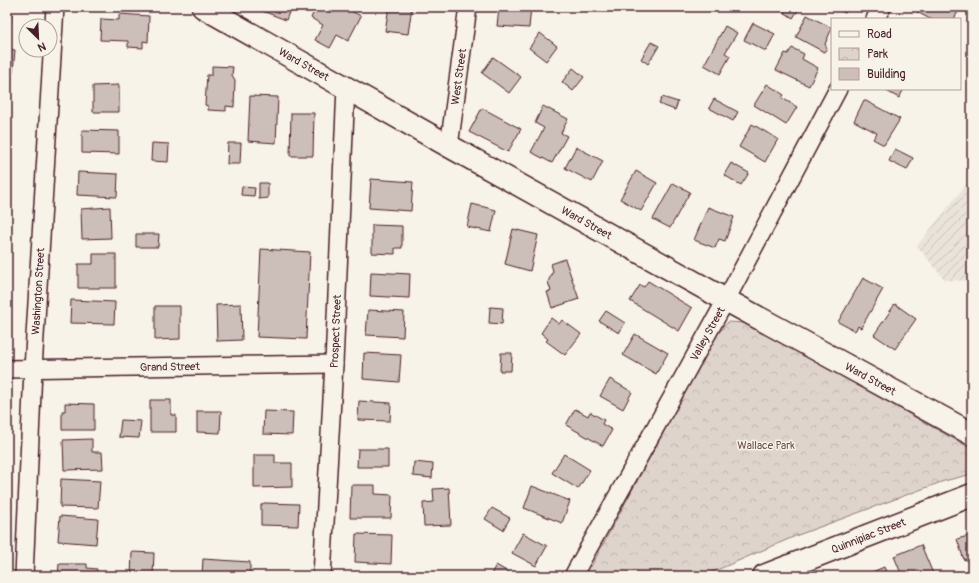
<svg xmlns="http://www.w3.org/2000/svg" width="979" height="583" font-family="Pangolin,sans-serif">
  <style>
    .industrial { fill: url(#industrial-furrows) }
    .park { fill: url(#park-crowns); stroke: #947a7c }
    .building { fill: #ccbfb9; stroke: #4a1f2b }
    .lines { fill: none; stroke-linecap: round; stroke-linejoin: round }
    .street-casing { stroke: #4a1f2b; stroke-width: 20 }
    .secondary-casing { stroke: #4a1f2b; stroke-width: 25 }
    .street { stroke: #f7f3e8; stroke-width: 17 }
    .secondary { stroke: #f7f3e8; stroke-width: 22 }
    .labels { text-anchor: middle; stroke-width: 3; stroke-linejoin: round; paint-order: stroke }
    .street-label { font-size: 11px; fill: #4a1f2b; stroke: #f7f3e8 }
    .park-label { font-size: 11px; fill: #6f4c53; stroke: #f7f3e8 }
  </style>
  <defs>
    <pattern id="industrial-furrows" width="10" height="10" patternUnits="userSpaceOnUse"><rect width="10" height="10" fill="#eae3da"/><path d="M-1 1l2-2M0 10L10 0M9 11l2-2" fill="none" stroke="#cac2bb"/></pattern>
    <pattern id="park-crowns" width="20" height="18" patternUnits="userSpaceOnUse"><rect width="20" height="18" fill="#ded4cc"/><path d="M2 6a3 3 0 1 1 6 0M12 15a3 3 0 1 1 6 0" fill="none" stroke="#c0b6af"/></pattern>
  </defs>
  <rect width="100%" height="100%" fill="#f7f3e8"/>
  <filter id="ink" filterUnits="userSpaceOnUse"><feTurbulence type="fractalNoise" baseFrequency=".025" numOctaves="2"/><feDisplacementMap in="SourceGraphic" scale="8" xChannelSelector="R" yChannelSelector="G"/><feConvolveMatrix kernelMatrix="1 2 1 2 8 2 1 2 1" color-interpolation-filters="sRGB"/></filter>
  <g filter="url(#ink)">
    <polygon class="industrial" points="972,177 972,281 945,280 917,246"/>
    <g class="park">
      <polygon points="728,322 746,323 972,449 972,474 944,481 798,535 703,576 586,576 714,338"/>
      <polygon points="7,386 11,386 7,472"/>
    </g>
    <g class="building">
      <polygon points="252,7 291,7 286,20"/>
      <polygon points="316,7 343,7 361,16 348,41 337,35 330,48 315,40 323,25 311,18"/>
      <polygon points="389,7 412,7 408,34 385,31"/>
      <polygon points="499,7 531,7 529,28 497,26"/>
      <polygon points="776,7 800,7 793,18"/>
      <polygon points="833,7 849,7 845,13"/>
      <polygon points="920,7 955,7 959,10 954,19 930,19 917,12"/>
      <polygon points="7,12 12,13 10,32 7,32"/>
      <polygon points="119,14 149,16 148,42 143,41 143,48 128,47 128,41 100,40 101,19 119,20"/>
      <polygon points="807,15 832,28 825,44 827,48 824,52 796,37"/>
      <polygon points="753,23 775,34 766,51 744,40"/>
      <polygon points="725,26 737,33 725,53 730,56 720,74 704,65"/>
      <polygon points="540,33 557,46 546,61 529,48"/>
      <polygon points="651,42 659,46 648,64 641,59"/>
      <polygon points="792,48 804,54 802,59 818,68 809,86 776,70 785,53 788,54"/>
      <polygon points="7,49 15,50 13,73 7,72"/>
      <polygon points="493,57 521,77 509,93 482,73"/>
      <polygon points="212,66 233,67 232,75 235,80 234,107 226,106 226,111 208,110 208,106 205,105 207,75 212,75"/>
      <polygon points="573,68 584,77 573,91 562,82"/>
      <polygon points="767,84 784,95 782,98 797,107 786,125 754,105"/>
      <polygon points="119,85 119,112 93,112 93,86"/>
      <polygon points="883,89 904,89 899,98"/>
      <polygon points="250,96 278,97 276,143 248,141"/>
      <polygon points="662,97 678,102 675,110 659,104"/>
      <polygon points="714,99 738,112 733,121 709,108"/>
      <polygon points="864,100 900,119 884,145 873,139 877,133 854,121"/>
      <polygon points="543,106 568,119 561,133 567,136 552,163 531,152 544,128 535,123"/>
      <polygon points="482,108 521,129 508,152 469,132"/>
      <polygon points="291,113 314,113 313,156 290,156"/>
      <polygon points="752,124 778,139 765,162 739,147"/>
      <polygon points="82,130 119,131 119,154 82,153"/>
      <polygon points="152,143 169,144 168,162 151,161"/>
      <polygon points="228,143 241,143 240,164 227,164"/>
      <polygon points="576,147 603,161 592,182 565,168"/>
      <polygon points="895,149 913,158 907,170 889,161"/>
      <polygon points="731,163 749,173 741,185 724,175"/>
      <polygon points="636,171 657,183 641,211 620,199"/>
      <polygon points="78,172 118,174 117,197 77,195"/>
      <polygon points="371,179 413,182 411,211 369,208"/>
      <polygon points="259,183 268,183 268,198 259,199"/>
      <polygon points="673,183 690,192 670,228 653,219"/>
      <polygon points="242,187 255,188 254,196 241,195"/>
      <polygon points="472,204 496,210 491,232 467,227"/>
      <polygon points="110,207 111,238 82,239 81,209"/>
      <polygon points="708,207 734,217 725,241 719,239 715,248 694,240"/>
      <polygon points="372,225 402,226 402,248 395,248 395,254 372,253"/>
      <polygon points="513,229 538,235 530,271 505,264"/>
      <polygon points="136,234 159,234 158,247 136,247"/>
      <polygon points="261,249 310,252 306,339 257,337"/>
      <polygon points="93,254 116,254 116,288 78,288 78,264 93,264"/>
      <polygon points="565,259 579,299 552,308 547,292 551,291 548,282 553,271 551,264"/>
      <polygon points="371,272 410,274 409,298 370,296"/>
      <polygon points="863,278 883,289 861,328 858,326 855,331 838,322"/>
      <polygon points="648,281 692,308 679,331 630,301 640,285 644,287"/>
      <polygon points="71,300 115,302 114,324 70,323"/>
      <polygon points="241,304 242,340 217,341 216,305"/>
      <polygon points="895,304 916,319 895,349 874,335"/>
      <polygon points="155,306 180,306 180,339 155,340"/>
      <polygon points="490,307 503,308 502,324 489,323"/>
      <polygon points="368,310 404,312 403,337 366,335"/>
      <polygon points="606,311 625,323 619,333 599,321"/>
      <polygon points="551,318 559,324 562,320 581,334 565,355 546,341 548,339 541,333"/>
      <polygon points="635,334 668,353 656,374 623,355"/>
      <polygon points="364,353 401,355 399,382 363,379"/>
      <polygon points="501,353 512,353 511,371 500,371"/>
      <polygon points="610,379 632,392 623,409 600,396"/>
      <polygon points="150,400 171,400 171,415 176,415 176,432 150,432"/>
      <polygon points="359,401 391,403 390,421 358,420"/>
      <polygon points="65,403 94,404 94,430 62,430 62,411 65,411"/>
      <polygon points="575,409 588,416 590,412 604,420 602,424 612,430 603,446 566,425"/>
      <polygon points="197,411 221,411 220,433 197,432"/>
      <polygon points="264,411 293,412 292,435 263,434"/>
      <polygon points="121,420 141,421 139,438 119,437"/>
      <polygon points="92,439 92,452 102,452 103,469 64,470 63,440"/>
      <polygon points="358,449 388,449 388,467 357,467"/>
      <polygon points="564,454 590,470 578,489 552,473"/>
      <polygon points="254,455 275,455 275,463 292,463 292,487 254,488"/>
      <polygon points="414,462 433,464 432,478 413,476"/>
      <polygon points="61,479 100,481 98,508 60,507"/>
      <polygon points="351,485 375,485 375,494 392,495 391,518 350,518"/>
      <polygon points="532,486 570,501 562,523 524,508"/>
      <polygon points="449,488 451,525 424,526 423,503 434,502 433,489"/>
      <polygon points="264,503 299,504 298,526 261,525 261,505"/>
      <polygon points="492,508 510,518 503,530 485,519"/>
      <polygon points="60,516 98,519 96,544 58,541"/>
      <polygon points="523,533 547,546 536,566 512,553"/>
      <polygon points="356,534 392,535 391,564 355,562"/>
      <polygon points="972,535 972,557 964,560 957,539"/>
      <polygon points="921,545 934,576 902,576 894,556"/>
      <polygon points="132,552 154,553 153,576 131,576"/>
      <polygon points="203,559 250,562 250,576 202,576"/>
      <polygon points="59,564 87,564 87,568 97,569 96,576 58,576"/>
      <polygon points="496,565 515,576 490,576"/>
      <polygon points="884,567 888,576 863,576"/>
    </g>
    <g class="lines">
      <defs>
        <g id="street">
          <polyline points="875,19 882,7"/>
          <path id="s1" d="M 449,146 L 468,7"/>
          <path id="s2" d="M 7,369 L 334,364"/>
          <path id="s3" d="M 24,576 L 33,369 L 55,7"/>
          <path id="s4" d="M 322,576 L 334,364 L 346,87"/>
          <path id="s5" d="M 573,576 L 726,300 L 838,89"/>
        </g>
        <g id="secondary">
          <path id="s6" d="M 203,7 L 449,146 L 726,300 L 972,434"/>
          <path id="s7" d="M 764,576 L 972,495"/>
        </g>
      </defs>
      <use href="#street" class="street-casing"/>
      <use href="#secondary" class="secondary-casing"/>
      <use href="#street" class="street"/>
      <use href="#secondary" class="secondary"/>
    </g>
  </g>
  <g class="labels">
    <g class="street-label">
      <text dy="4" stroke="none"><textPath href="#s6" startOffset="116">Ward Street</textPath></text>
      <text dy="4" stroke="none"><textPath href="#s1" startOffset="70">West Street</textPath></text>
      <text dy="4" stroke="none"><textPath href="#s6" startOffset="440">Ward Street</textPath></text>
      <text dy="4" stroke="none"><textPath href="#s3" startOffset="285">Washington Street</textPath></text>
      <text dy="4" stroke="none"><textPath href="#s4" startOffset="245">Prospect Street</textPath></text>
      <text dy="4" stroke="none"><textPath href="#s5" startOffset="277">Valley Street</textPath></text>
      <text dy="4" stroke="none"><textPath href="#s2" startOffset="163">Grand Street</textPath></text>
      <text dy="4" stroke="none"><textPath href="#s6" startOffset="764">Ward Street</textPath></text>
      <text dy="4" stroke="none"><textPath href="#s7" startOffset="112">Quinnipiac Street</textPath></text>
    </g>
    <g class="park-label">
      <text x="766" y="449">Wallace Park</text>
    </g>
  </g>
  <rect width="979" height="583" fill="none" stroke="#f7f3e8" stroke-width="24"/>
  <rect x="12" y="12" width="955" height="559" fill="none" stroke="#4a1f2b" stroke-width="1.5" filter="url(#ink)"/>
  <rect x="831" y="18" width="130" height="72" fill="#f7f3e8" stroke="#b29e9c"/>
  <rect x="839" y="31" width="20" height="6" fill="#f7f3e8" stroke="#b29e9c"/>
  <text x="867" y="38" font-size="12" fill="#4a1f2b">Road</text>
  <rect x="839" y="48" width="20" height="12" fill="url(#park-crowns)" stroke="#b29e9c"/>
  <text x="867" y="58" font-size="12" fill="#4a1f2b">Park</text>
  <rect x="839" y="68" width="20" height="12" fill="#ccbfb9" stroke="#b29e9c"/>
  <text x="867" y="78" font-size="12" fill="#4a1f2b">Building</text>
  <g transform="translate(38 38) rotate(156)"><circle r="19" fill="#f7f3e8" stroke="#b29e9c"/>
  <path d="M0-3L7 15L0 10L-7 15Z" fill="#4a1f2b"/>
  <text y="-6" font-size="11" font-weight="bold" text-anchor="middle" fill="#4a1f2b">N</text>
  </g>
</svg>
